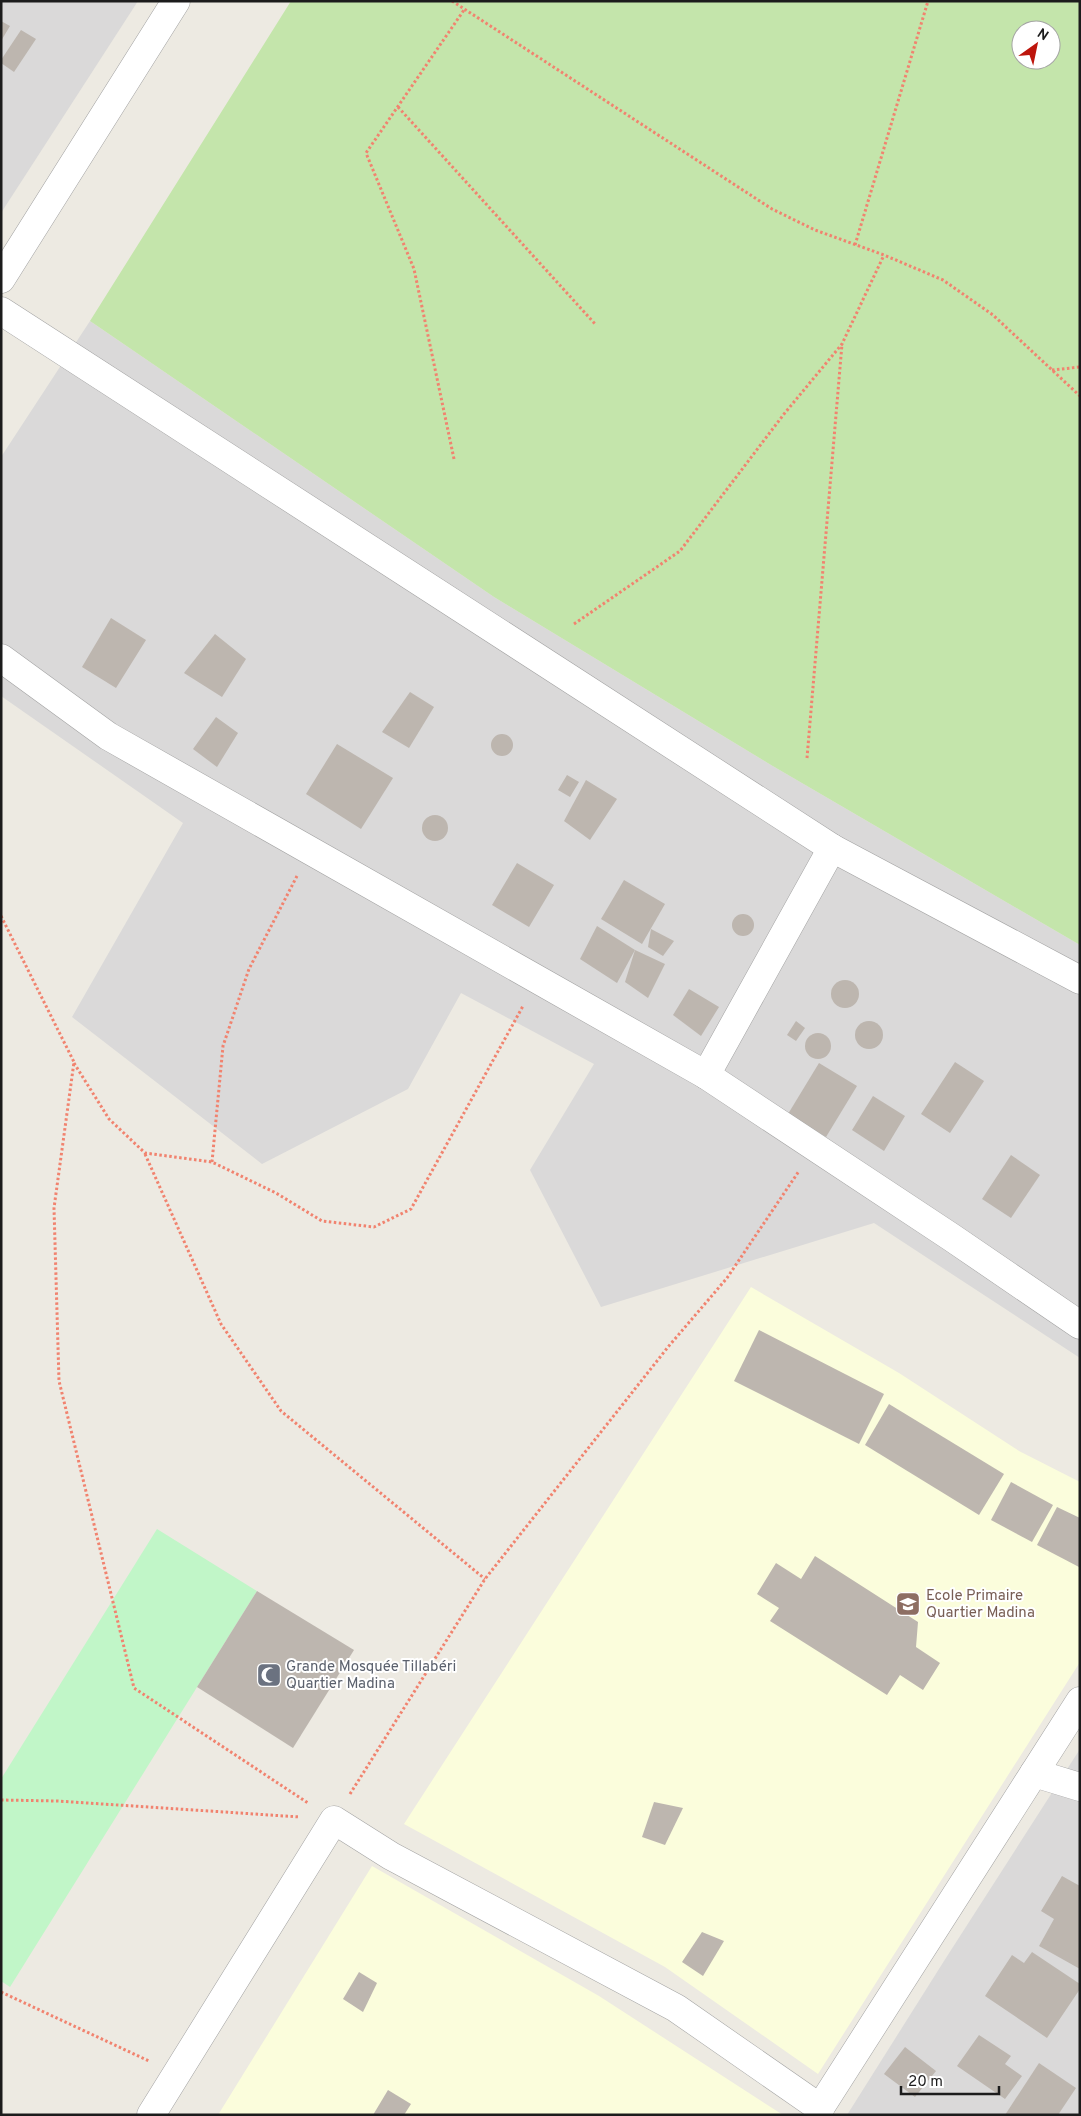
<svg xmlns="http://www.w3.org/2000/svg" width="1081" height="2116" font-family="Overpass,sans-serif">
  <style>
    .residential { fill: #dad9d9 }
    .education { fill: #fbfddc }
    .grass { fill: #c4e5ab; fill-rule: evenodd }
    .park { fill: #c1f6c8 }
    .building { fill: #bdb6af }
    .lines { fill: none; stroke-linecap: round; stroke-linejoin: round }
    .street-casing { stroke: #a3a3a3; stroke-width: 29 }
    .path { stroke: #f1836f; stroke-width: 3; stroke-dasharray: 2.5 2.5; stroke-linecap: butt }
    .street { stroke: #fff; stroke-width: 28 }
    .labels { text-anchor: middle; stroke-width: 4; stroke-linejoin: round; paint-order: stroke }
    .education-label { font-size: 15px; fill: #785e54; stroke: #fff; text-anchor: start }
    .worship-label { font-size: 15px; fill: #5b616d; stroke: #fff; text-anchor: start }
  </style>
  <rect width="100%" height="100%" fill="#edeae2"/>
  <g class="residential">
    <polygon points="1,1 138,1 1,213"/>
    <polygon points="90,321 494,597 771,765 1080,945 1080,1358 874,1223 601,1307 530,1170 594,1064 461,993 408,1089 262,1164 72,1017 183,823 1,696 1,457"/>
    <polygon points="1080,1749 1080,2115 847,2115 944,1961"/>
  </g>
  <g class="education">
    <polygon points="751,1287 899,1373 1019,1451 1080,1482 1080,1662 818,2074 665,1967 404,1824"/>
    <polygon points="372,1866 599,1996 783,2115 218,2115"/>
  </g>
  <path class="grass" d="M 291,1 L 1080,1 L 1080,945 L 771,765 L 494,597 L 90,321 ZM 1021,30 L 1051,30 L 1051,60 L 1021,60 Z"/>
  <polygon class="park" points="157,1529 257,1591 10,1987 1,1981 1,1779"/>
  <g class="building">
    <polygon points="1,21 10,26 1,41"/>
    <polygon points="21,30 36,39 14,72 1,63 1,60"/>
    <polygon points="111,618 146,640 116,688 82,667"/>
    <polygon points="215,634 246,659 222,697 184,673"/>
    <polygon points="410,692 434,707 409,748 382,732"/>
    <polygon points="216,717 238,733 217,767 193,749"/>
    <circle cx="502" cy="745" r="11"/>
    <polygon points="337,744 393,778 361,829 306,794"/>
    <polygon points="567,775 579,782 570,797 558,790"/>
    <polygon points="586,780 617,799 590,840 564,821"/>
    <circle cx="435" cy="828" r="13"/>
    <polygon points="517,863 554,885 529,927 492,905"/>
    <polygon points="624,880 665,904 642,944 601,919"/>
    <circle cx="743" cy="925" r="11"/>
    <polygon points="597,926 635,950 617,983 580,959"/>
    <polygon points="651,929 674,941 663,956 648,947"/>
    <polygon points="635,950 665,964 648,998 625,982"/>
    <circle cx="845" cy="994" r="14"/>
    <polygon points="689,989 719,1007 701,1036 673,1015"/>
    <polygon points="796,1021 805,1028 796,1041 787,1035"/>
    <circle cx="869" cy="1035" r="14"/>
    <circle cx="818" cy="1046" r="13"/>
    <polygon points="955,1062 984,1081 950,1133 921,1114"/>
    <polygon points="819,1063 857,1086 826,1137 788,1114"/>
    <polygon points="873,1096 905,1116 884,1151 852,1130"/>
    <polygon points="1011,1155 1040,1175 1011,1218 982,1199"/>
    <polygon points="759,1330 884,1394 859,1444 734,1381"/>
    <polygon points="889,1404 1004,1474 979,1515 865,1445"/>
    <polygon points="1011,1482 1053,1505 1032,1542 991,1520"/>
    <polygon points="1057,1507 1080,1518 1079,1567 1037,1545"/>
    <polygon points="815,1556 918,1622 916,1647 940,1663 923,1690 900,1675 887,1695 770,1621 779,1608 757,1594 776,1563 801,1579"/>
    <polygon points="257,1591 354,1650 293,1748 197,1687"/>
    <polygon points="654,1802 683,1808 665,1845 642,1837"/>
    <polygon points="1062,1876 1080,1886 1080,1969 1039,1946 1054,1919 1041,1911"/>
    <polygon points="702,1932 724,1941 703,1976 682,1962"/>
    <polygon points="1032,1952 1080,1984 1080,1989 1047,2038 985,1996 1012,1955 1024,1963"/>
    <polygon points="359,1972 377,1983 363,2012 343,1999"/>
    <polygon points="979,2035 1011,2056 1005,2064 1022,2076 1005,2099 957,2066"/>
    <polygon points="905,2047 936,2071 915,2097 884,2074"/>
    <polygon points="1039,2063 1076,2088 1058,2115 1005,2115"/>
    <polygon points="388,2090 411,2104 404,2115 373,2115"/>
  </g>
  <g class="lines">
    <defs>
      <g id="street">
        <polyline points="1,279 176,1"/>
        <polyline points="1,311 832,848 1080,980"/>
        <polyline points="1,658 108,736 706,1075 951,1237 1080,1325"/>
        <polyline points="706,1075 832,848"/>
        <polyline points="1034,1773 1080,1787"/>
        <polyline points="820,2108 1080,1701"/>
        <polyline points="151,2115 334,1820 391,1856 676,2008 820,2108 819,2115"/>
      </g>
    </defs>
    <use href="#street" class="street-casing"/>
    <g class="path">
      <polyline points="452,1 772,209 815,230 884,255 943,280 993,315 1080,396"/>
      <polyline points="398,107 596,325"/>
      <polyline points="855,245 928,1"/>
      <polyline points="1052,370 1080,367"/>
      <polyline points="454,459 414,269 366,153 464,10"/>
      <polyline points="574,624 680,551 784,414 842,344 884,255"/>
      <polyline points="807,758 842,344"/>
      <polyline points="1,916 74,1062 54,1208 59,1381 134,1688 308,1803"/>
      <polyline points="74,1063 109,1119 145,1153 212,1162 276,1193 322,1221 374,1227 411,1209 523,1006"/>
      <polyline points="145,1154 221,1324 281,1411 485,1579"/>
      <polyline points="212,1162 223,1046 249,969 297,876"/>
      <polyline points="350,1794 485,1579 668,1347 727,1278 799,1171"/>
      <polyline points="1,1800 57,1801 300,1817"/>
      <polyline points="1,1992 149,2061"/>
    </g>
    <use href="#street" class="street"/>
  </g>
  <defs>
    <symbol id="school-square" viewBox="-11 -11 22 22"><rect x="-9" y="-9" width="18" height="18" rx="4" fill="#8d6e63" stroke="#fff"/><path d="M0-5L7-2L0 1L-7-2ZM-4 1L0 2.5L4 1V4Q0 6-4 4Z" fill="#fff"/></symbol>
    <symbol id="mosque-square" viewBox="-11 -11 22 22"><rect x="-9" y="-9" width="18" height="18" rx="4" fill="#6b7280" stroke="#fff"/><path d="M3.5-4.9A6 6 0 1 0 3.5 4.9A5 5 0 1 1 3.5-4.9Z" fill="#fff"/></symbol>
  </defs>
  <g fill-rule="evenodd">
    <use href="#school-square" x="894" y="1590" width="28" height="28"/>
    <use href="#mosque-square" x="255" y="1661" width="28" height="28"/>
  </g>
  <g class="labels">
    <g class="education-label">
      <text x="926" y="1600">Ecole Primaire<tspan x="926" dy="17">Quartier Madina</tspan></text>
    </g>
    <g class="worship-label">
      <text x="286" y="1671">Grande Mosquée Tillabéri<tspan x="286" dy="17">Quartier Madina</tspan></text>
    </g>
  </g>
  <rect width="1081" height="2116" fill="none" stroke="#1c1c1c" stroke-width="5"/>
  <g transform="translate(1036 45) rotate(33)"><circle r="24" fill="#ffffff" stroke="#a4a4a4"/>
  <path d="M0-4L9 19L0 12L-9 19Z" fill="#bd150c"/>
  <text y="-8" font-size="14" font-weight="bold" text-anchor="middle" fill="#1c1c1c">N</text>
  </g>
  <path d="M901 2086v8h98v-8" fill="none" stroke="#1c1c1c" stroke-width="2.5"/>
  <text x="908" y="2086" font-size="15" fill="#1c1c1c" stroke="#ffffff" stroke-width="4" paint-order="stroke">20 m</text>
</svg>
